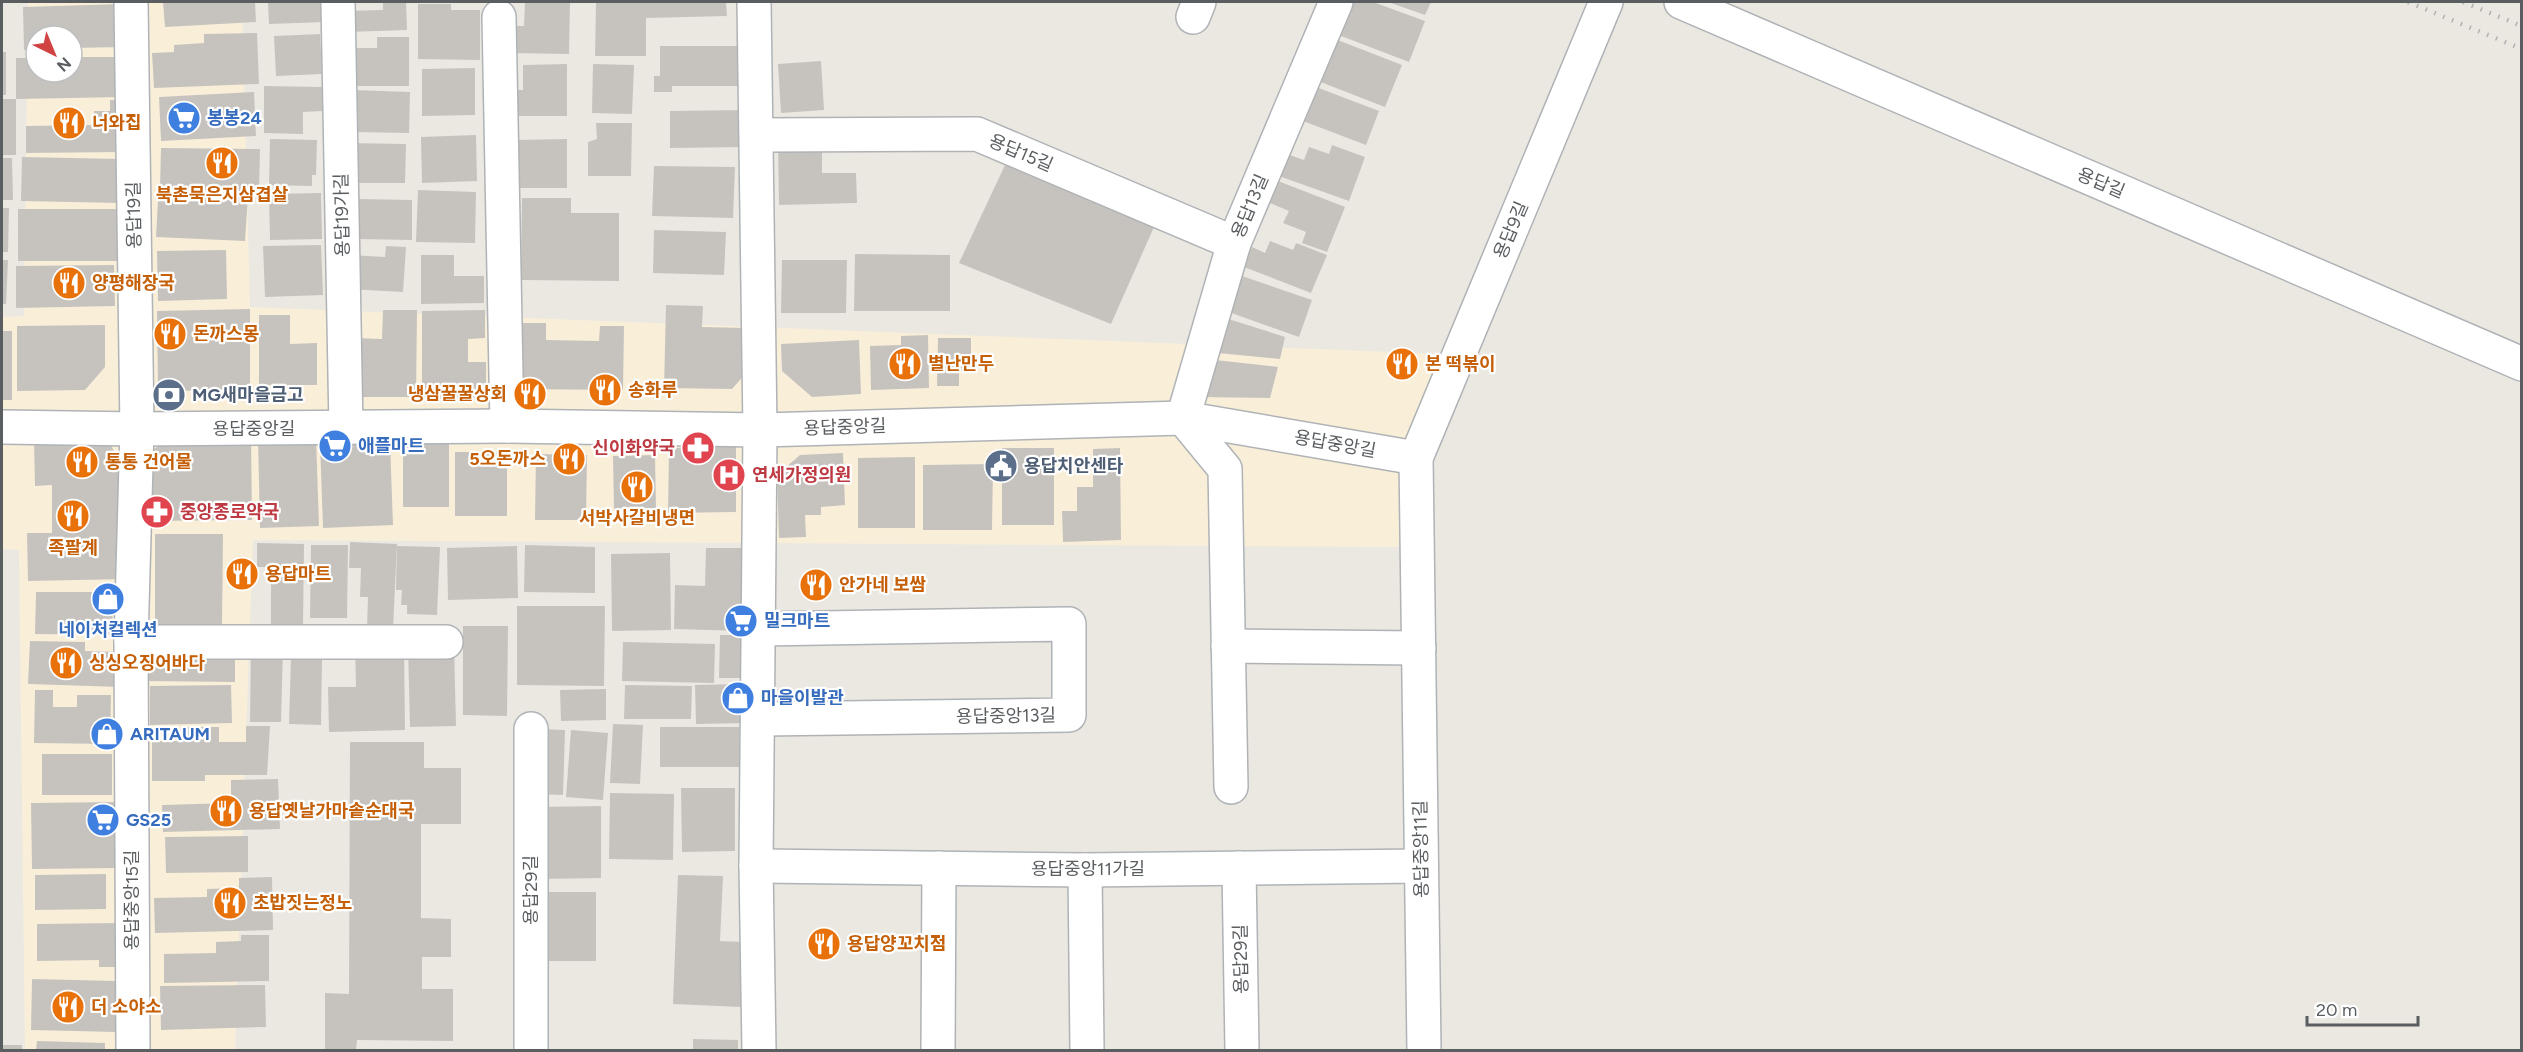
<svg xmlns="http://www.w3.org/2000/svg" width="2523" height="1052" font-family="Figtree,'Noto Sans KR',sans-serif">
  <style>
    .commercial { fill: #f9efd9; fill-rule: evenodd }
    .building { fill: #c6c3bf }
    .lines { fill: none; stroke-linecap: round; stroke-linejoin: round }
    .street-casing { stroke: #afb3b6; stroke-width: 36 }
    .street { stroke: #fff; stroke-width: 33 }
    .rail { stroke: #b0b1b1; stroke-width: 4.5; stroke-dasharray: 1.5 8; stroke-linecap: butt }
    .labels { text-anchor: middle; stroke-width: 4.5; stroke-linejoin: round; paint-order: stroke }
    .shop-label { font-size: 18px; font-weight: bold; fill: #366cbe; stroke: #fff; text-anchor: start }
    .food-label { font-size: 18px; font-weight: bold; fill: #c56008; stroke: #fff; text-anchor: start }
    .street-label { font-size: 18px; fill: #5a5e61; stroke: #fff }
    .service-label { font-size: 18px; font-weight: bold; fill: #4e5e75; stroke: #fff; text-anchor: start }
    .health-label { font-size: 18px; font-weight: bold; fill: #be3a42; stroke: #fff; text-anchor: start }
  </style>
  <rect width="100%" height="100%" fill="#ebe8e2"/>
  <path class="commercial" d="M 28,2 L 242,2 L 250,307 L 1442,354 L 1398,547 L 253,540 L 235,1050 L 25,1050 L 19,550 L 2,549 L 2,317 L 24,316 ZM 36,36 L 72,36 L 72,72 L 36,72 Z"/>
  <g class="building">
    <polygon points="163,2 255,2 256,22 165,27"/>
    <polygon points="268,2 325,2 325,22 269,24"/>
    <polygon points="383,2 406,2 407,30 346,32 345,11 383,10"/>
    <polygon points="525,2 570,2 569,54 504,53 505,26 524,26"/>
    <polygon points="596,2 726,2 727,16 646,18 646,56 595,56"/>
    <polygon points="1348,2 1373,2 1425,21 1409,62 1336,34"/>
    <polygon points="1388,2 1431,2 1425,15"/>
    <polygon points="121,4 123,47 72,48 72,36 36,36 36,49 24,50 23,7"/>
    <polygon points="418,4 451,4 451,10 480,10 480,60 418,59"/>
    <polygon points="257,33 259,84 154,88 152,53 174,52 174,45 204,43 204,34"/>
    <polygon points="320,34 322,74 276,76 274,36"/>
    <polygon points="377,37 409,37 409,86 343,86 343,48 377,48"/>
    <polygon points="1335,39 1402,65 1385,107 1318,81"/>
    <polygon points="660,46 741,46 741,86 672,86 672,92 654,92 654,76 660,76"/>
    <rect x="2" y="52" width="4" height="43"/>
    <polygon points="72,57 122,57 122,97 16,99 16,58 36,58 36,72 72,72"/>
    <polygon points="821,61 824,110 781,113 778,64"/>
    <polygon points="567,64 567,116 509,116 509,90 523,90 523,65"/>
    <polygon points="593,64 634,65 632,114 592,113"/>
    <polygon points="475,68 475,115 422,116 422,69"/>
    <polygon points="264,86 323,87 323,111 303,112 303,134 264,133"/>
    <polygon points="1316,87 1379,111 1366,145 1303,121"/>
    <polygon points="353,90 410,92 409,133 352,132"/>
    <polygon points="254,92 256,136 161,141 159,97"/>
    <rect x="2" y="99" width="14" height="56"/>
    <polygon points="110,100 124,100 124,152 26,153 26,126 94,125 94,111 110,111"/>
    <polygon points="746,110 746,147 670,148 670,111"/>
    <polygon points="596,123 632,123 631,176 588,176 588,142 597,139"/>
    <polygon points="476,135 477,181 422,183 421,137"/>
    <polygon points="270,139 317,140 316,175 312,175 312,186 269,185"/>
    <polygon points="567,139 567,188 515,188 515,140"/>
    <polygon points="822,141 822,173 856,173 857,203 779,205 778,142"/>
    <polygon points="346,143 406,144 405,183 345,183"/>
    <polygon points="1332,145 1365,157 1349,201 1276,175 1284,153 1304,160 1309,147 1329,154"/>
    <polygon points="161,148 260,149 259,192 160,189"/>
    <polygon points="22,157 122,159 120,203 21,201"/>
    <polygon points="2,158 12,158 13,200 2,200"/>
    <polygon points="1005,165 1154,227 1111,324 959,263"/>
    <polygon points="654,166 735,167 733,218 652,216"/>
    <polygon points="1278,181 1345,207 1327,252 1302,243 1306,232 1283,223 1289,211 1270,203"/>
    <polygon points="418,190 476,192 475,243 416,242"/>
    <polygon points="321,193 322,239 270,240 269,194"/>
    <polygon points="219,194 248,195 245,241 156,237 158,200 190,202 190,198 219,199"/>
    <polygon points="522,198 571,198 571,213 619,213 619,281 521,280"/>
    <polygon points="358,199 412,200 412,240 357,239"/>
    <polygon points="2,208 9,208 8,252 2,252"/>
    <polygon points="18,209 120,209 119,261 18,261"/>
    <polygon points="654,230 726,232 724,275 653,273"/>
    <polygon points="1270,241 1293,250 1296,243 1327,255 1311,293 1244,267 1252,247 1265,253"/>
    <polygon points="321,245 323,295 265,297 263,246"/>
    <polygon points="386,246 406,247 403,292 347,289 349,255 385,257"/>
    <polygon points="226,250 227,299 158,301 157,251"/>
    <polygon points="855,254 950,255 950,311 854,311"/>
    <polygon points="421,255 454,255 454,276 484,276 484,303 421,304"/>
    <polygon points="2,260 8,260 6,304 2,304"/>
    <polygon points="782,260 847,260 846,313 781,313"/>
    <polygon points="114,265 115,306 16,308 16,266"/>
    <polygon points="1236,274 1312,300 1299,337 1223,310"/>
    <polygon points="666,305 703,306 702,327 748,328 746,373 732,389 664,388"/>
    <polygon points="250,309 250,390 158,391 157,311"/>
    <polygon points="383,310 417,310 416,397 353,397 354,338 382,339"/>
    <polygon points="485,310 485,338 468,339 468,362 486,362 486,398 422,399 422,311"/>
    <polygon points="259,315 290,315 290,344 317,343 317,385 259,385"/>
    <polygon points="1219,316 1285,337 1280,359 1208,352"/>
    <polygon points="523,323 546,323 546,340 599,341 600,326 624,326 623,390 512,389 513,345 523,345"/>
    <polygon points="105,325 105,367 85,390 17,391 17,326"/>
    <rect x="2" y="331" width="10" height="69"/>
    <polygon points="928,335 929,388 871,390 870,346 901,345 901,336"/>
    <polygon points="938,338 971,338 971,371 959,371 959,386 937,386"/>
    <polygon points="859,340 861,394 812,397 782,371 781,344"/>
    <polygon points="1206,359 1278,367 1270,398 1198,397"/>
    <polygon points="251,433 252,520 141,521 141,459 174,434"/>
    <polygon points="316,437 319,526 260,528 258,439"/>
    <polygon points="108,439 126,476 127,579 28,581 27,533 52,533 52,485 35,486 34,440"/>
    <polygon points="390,441 393,525 323,528 320,443"/>
    <polygon points="449,443 449,507 403,507 403,444"/>
    <polygon points="736,446 736,512 668,513 669,448"/>
    <rect x="1002" y="448" width="52" height="77"/>
    <polygon points="1120,448 1121,540 1063,542 1062,511 1077,511 1077,487 1093,487 1093,449"/>
    <rect x="455" y="452" width="52" height="64"/>
    <polygon points="843,453 845,505 821,507 821,515 805,515 806,537 779,538 777,475 800,455"/>
    <polygon points="536,454 587,455 586,520 535,520"/>
    <polygon points="655,455 656,508 614,509 613,456"/>
    <polygon points="915,457 915,528 858,528 858,458"/>
    <polygon points="993,464 992,530 923,530 923,465"/>
    <polygon points="155,534 223,534 222,627 155,627"/>
    <polygon points="350,542 397,544 393,629 367,628 368,597 360,597 361,568 349,568"/>
    <polygon points="257,543 304,544 303,626 271,626 271,567 257,567"/>
    <polygon points="311,545 348,545 347,618 310,618"/>
    <polygon points="525,545 595,547 595,593 524,592"/>
    <polygon points="397,546 440,547 437,615 407,614 407,605 401,605 402,590 396,590"/>
    <polygon points="517,546 518,598 448,600 447,548"/>
    <polygon points="706,548 748,548 745,631 674,629 675,585 705,586"/>
    <polygon points="670,553 671,630 612,631 611,554"/>
    <polygon points="36,592 113,592 112,635 35,634"/>
    <polygon points="517,606 605,606 604,686 517,685"/>
    <polygon points="463,626 508,626 507,716 463,715"/>
    <polygon points="720,635 749,635 749,678 719,678"/>
    <polygon points="30,641 85,642 85,651 122,652 121,687 28,684"/>
    <polygon points="623,642 715,644 714,683 622,681"/>
    <polygon points="404,644 405,730 329,732 328,687 356,687 355,645"/>
    <polygon points="454,646 456,726 410,727 408,647"/>
    <polygon points="251,647 283,648 281,722 250,722"/>
    <polygon points="235,650 235,682 144,681 144,651"/>
    <polygon points="291,658 322,659 321,725 289,724"/>
    <polygon points="746,684 747,723 696,724 695,685"/>
    <polygon points="231,685 232,723 150,725 150,686"/>
    <polygon points="625,685 692,686 691,719 624,719"/>
    <polygon points="606,689 606,720 561,721 560,690"/>
    <polygon points="35,690 53,690 53,707 77,707 77,695 111,695 110,744 34,743"/>
    <polygon points="613,724 643,725 640,784 610,783"/>
    <polygon points="246,726 270,726 267,775 205,775 205,781 152,781 152,741 184,741 184,727 219,727 219,742 246,742"/>
    <rect x="660" y="727" width="79" height="40"/>
    <polygon points="539,729 565,730 563,795 537,794"/>
    <polygon points="571,730 608,733 603,800 566,797"/>
    <polygon points="350,742 424,742 424,768 461,768 461,824 421,824 421,918 451,919 451,957 422,957 422,989 453,989 453,1041 357,1040 356,1050 325,1050 325,993 349,994"/>
    <rect x="42" y="754" width="70" height="41"/>
    <polygon points="278,779 280,829 163,832 162,805 231,803 231,780"/>
    <polygon points="681,788 735,788 735,851 682,852"/>
    <polygon points="610,793 674,794 673,860 609,859"/>
    <polygon points="117,802 117,868 32,869 31,803"/>
    <polygon points="601,806 601,878 539,879 539,807"/>
    <polygon points="248,836 248,872 166,873 165,837"/>
    <polygon points="106,874 106,909 35,910 35,875"/>
    <polygon points="678,875 723,876 720,941 743,942 741,1007 673,1004"/>
    <polygon points="272,877 273,930 155,933 154,898 207,897 207,889 239,888 239,878"/>
    <rect x="548" y="892" width="48" height="69"/>
    <polygon points="118,923 118,967 99,967 99,960 37,961 37,924"/>
    <polygon points="241,935 269,935 269,981 164,983 164,954 216,953 216,942 241,941"/>
    <polygon points="32,979 116,981 115,1032 31,1030"/>
    <polygon points="265,985 266,1027 161,1030 160,986"/>
    <polygon points="693,1039 738,1040 738,1050 693,1050"/>
    <polygon points="37,1041 105,1043 105,1050 36,1050"/>
    <rect x="2" y="1045" width="20" height="5"/>
  </g>
  <g class="lines">
    <defs>
      <g id="street">
        <polyline points="131,2 137,429 131,642 133,1050"/>
        <polyline points="338,2 346,428"/>
        <polyline points="754,2 760,430 756,866 759,1050"/>
        <polyline points="1681,2 2522,364"/>
        <polyline points="499,17 507,426"/>
        <polyline points="1193,17 1199,2"/>
        <polyline points="757,135 977,134 1234,243"/>
        <polyline points="2,427 137,429 507,426 760,430 1183,418 1416,458"/>
        <polyline points="131,642 446,642"/>
        <polyline points="1228,646 1419,648"/>
        <polyline points="758,719 1069,715 1069,624 758,629"/>
        <polyline points="531,729 531,1050"/>
        <polyline points="1231,787 1225,469 1183,418 1234,243 1336,2"/>
        <polyline points="756,866 1085,870 1421,866"/>
        <polyline points="1239,868 1242,1050"/>
        <polyline points="1085,870 1087,1050"/>
        <polyline points="938,1050 939,868"/>
        <polyline points="1424,1050 1416,458 1606,2"/>
      </g>
    </defs>
    <use href="#street" class="street-casing"/>
    <use href="#street" class="street"/>
    <g class="rail">
      <polyline points="2408,2 2522,49"/>
      <polyline points="2463,2 2522,26"/>
    </g>
  </g>
  <defs>
    <symbol id="supermarket-disc" viewBox="-11 -11 22 22"><circle r="9.5" fill="#3f7fe0" stroke="#fff"/><path d="M-6-5.5h2.5l.6 2H6L4.5 2H-2.5L-4.4-4H-6ZM-1.5 3.2a1.3 1.3 0 1 0 .1 0ZM3 3.2a1.3 1.3 0 1 0 .1 0Z" fill="#fff"/></symbol>
    <symbol id="restaurant-disc" viewBox="-11 -11 22 22"><circle r="9.5" fill="#e8710a" stroke="#fff"/><path d="M-5-6h1v4h1v-4h1v4h1v-4h1v5L-1.5 .5V6h-2V.5L-5-1ZM5-6V6H3V1.5H1.5Q1.5-4 5-6Z" fill="#fff"/></symbol>
    <symbol id="bank-disc" viewBox="-11 -11 22 22"><circle r="9.5" fill="#5c6f8a" stroke="#fff"/><path d="M-6-4H6V4H-6ZM0-2.3a2.3 2.3 0 1 0 0 4.6a2.3 2.3 0 1 0 0-4.6Z" fill="#fff"/></symbol>
    <symbol id="pharmacy-disc" viewBox="-11 -11 22 22"><circle r="9.5" fill="#e0444e" stroke="#fff"/><path d="M-2-6h4v4h4v4h-4v4h-4v-4h-4v-4h4Z" fill="#fff"/></symbol>
    <symbol id="civic-disc" viewBox="-11 -11 22 22"><circle r="9.5" fill="#5c6f8a" stroke="#fff"/><path d="M-.6-6.5H3V-4.5H.6V-3L4-1V1h2V6H-6V1h2V-1L-.6-3ZM-1.2 2.5V6h2.4V2.5Z" fill="#fff"/></symbol>
    <symbol id="hospital-disc" viewBox="-11 -11 22 22"><circle r="9.5" fill="#e0444e" stroke="#fff"/><path d="M-5-5h3v3.5h4V-5h3V5h-3V1.5h-4V5h-3Z" fill="#fff"/></symbol>
    <symbol id="shop-disc" viewBox="-11 -11 22 22"><circle r="9.5" fill="#3f7fe0" stroke="#fff"/><path d="M-5-2.5h2.3a2.7 3.5 0 0 1 5.4 0H5L5.5 6h-11ZM-1.5-2.5h3a1.5 2.3 0 0 0-3 0Z" fill="#fff"/></symbol>
  </defs>
  <g fill-rule="evenodd">
    <use href="#supermarket-disc" x="165" y="99" width="38" height="38"/>
    <use href="#restaurant-disc" x="50" y="104" width="38" height="38"/>
    <use href="#restaurant-disc" x="203" y="144" width="38" height="38"/>
    <use href="#restaurant-disc" x="50" y="264" width="38" height="38"/>
    <use href="#restaurant-disc" x="151" y="315" width="38" height="38"/>
    <use href="#restaurant-disc" x="886" y="345" width="38" height="38"/>
    <use href="#restaurant-disc" x="1383" y="345" width="38" height="38"/>
    <use href="#restaurant-disc" x="586" y="371" width="38" height="38"/>
    <use href="#restaurant-disc" x="511" y="375" width="38" height="38"/>
    <use href="#bank-disc" x="150" y="376" width="38" height="38"/>
    <use href="#supermarket-disc" x="316" y="427" width="38" height="38"/>
    <use href="#pharmacy-disc" x="679" y="429" width="38" height="38"/>
    <use href="#restaurant-disc" x="550" y="440" width="38" height="38"/>
    <use href="#restaurant-disc" x="63" y="443" width="38" height="38"/>
    <use href="#civic-disc" x="982" y="447" width="38" height="38"/>
    <use href="#hospital-disc" x="710" y="456" width="38" height="38"/>
    <use href="#restaurant-disc" x="618" y="468" width="38" height="38"/>
    <use href="#pharmacy-disc" x="138" y="493" width="38" height="38"/>
    <use href="#restaurant-disc" x="54" y="497" width="38" height="38"/>
    <use href="#restaurant-disc" x="223" y="555" width="38" height="38"/>
    <use href="#restaurant-disc" x="797" y="566" width="38" height="38"/>
    <use href="#shop-disc" x="89" y="580" width="38" height="38"/>
    <use href="#supermarket-disc" x="722" y="602" width="38" height="38"/>
    <use href="#restaurant-disc" x="47" y="644" width="38" height="38"/>
    <use href="#shop-disc" x="719" y="679" width="38" height="38"/>
    <use href="#shop-disc" x="88" y="715" width="38" height="38"/>
    <use href="#restaurant-disc" x="207" y="792" width="38" height="38"/>
    <use href="#supermarket-disc" x="84" y="801" width="38" height="38"/>
    <use href="#restaurant-disc" x="211" y="884" width="38" height="38"/>
    <use href="#restaurant-disc" x="805" y="925" width="38" height="38"/>
    <use href="#restaurant-disc" x="49" y="988" width="38" height="38"/>
  </g>
  <g class="labels">
    <g class="shop-label">
      <text x="207" y="124">봉봉24</text>
      <text x="358" y="452">애플마트</text>
      <text x="764" y="627">밀크마트</text>
      <text x="108" y="636" text-anchor="middle">네이처컬렉션</text>
      <text x="761" y="704">마을이발관</text>
      <text x="130" y="740">ARITAUM</text>
      <text x="126" y="826">GS25</text>
    </g>
    <g class="food-label">
      <text x="92" y="129">너와집</text>
      <text x="222" y="201" text-anchor="middle">북촌묵은지삼겹살</text>
      <text x="92" y="289">양평해장국</text>
      <text x="193" y="340">돈까스몽</text>
      <text x="928" y="370">별난만두</text>
      <text x="1425" y="370">본 떡볶이</text>
      <text x="628" y="396">송화루</text>
      <text x="507" y="400" text-anchor="end">냉삼꿀꿀상회</text>
      <text x="546" y="465" text-anchor="end">5오돈까스</text>
      <text x="105" y="468">통통 건어물</text>
      <text x="637" y="524" text-anchor="middle">서박사갈비냉면</text>
      <text x="73" y="554" text-anchor="middle">족팔계</text>
      <text x="265" y="580">용답마트</text>
      <text x="839" y="591">안가네 보쌈</text>
      <text x="89" y="669">싱싱오징어바다</text>
      <text x="249" y="817">용답옛날가마솥순대국</text>
      <text x="253" y="909">초밥짓는정노</text>
      <text x="847" y="950">용답양꼬치점</text>
      <text x="91" y="1013">더 소야소</text>
    </g>
    <g class="street-label">
      <text transform="translate(1021 153) rotate(23)" y="6">용답15길</text>
      <text transform="translate(2101 183) rotate(23)" y="6">용답길</text>
      <text transform="translate(1250 206) rotate(-67)" y="6">용답13길</text>
      <text transform="translate(134 215) rotate(-91)" y="6">용답19길</text>
      <text transform="translate(342 215) rotate(-91)" y="6">용답19가길</text>
      <text transform="translate(1511 230) rotate(-67)" y="6">용답9길</text>
      <text transform="translate(845 427) rotate(-2)" y="6">용답중앙길</text>
      <text x="254" y="435">용답중앙길</text>
      <text transform="translate(1335 444) rotate(10)" y="6">용답중앙길</text>
      <text transform="translate(1006 716) rotate(-1)" y="6">용답중앙13길</text>
      <text transform="translate(1421 849) rotate(-91)" y="6">용답중앙11길</text>
      <text x="1088" y="875">용답중앙11가길</text>
      <text transform="translate(531 890) rotate(-90)" y="6">용답29길</text>
      <text transform="translate(132 900) rotate(-90)" y="6">용답중앙15길</text>
      <text transform="translate(1241 959) rotate(-91)" y="6">용답29길</text>
    </g>
    <g class="service-label">
      <text x="192" y="401">MG새마을금고</text>
      <text x="1024" y="472">용답치안센타</text>
    </g>
    <g class="health-label">
      <text x="675" y="454" text-anchor="end">신이화약국</text>
      <text x="752" y="481">연세가정의원</text>
      <text x="180" y="518">중앙종로약국</text>
    </g>
  </g>
  <rect width="2523" height="1052" fill="none" stroke="#5a5e61" stroke-width="6"/>
  <g transform="translate(54 54) rotate(137)"><circle r="28" fill="#ffffff" stroke="#bdbfc0" stroke-width="1.5"/>
  <path d="M0-4.5L10 22L0 15L-10 22Z" fill="#d14242"/>
  <text y="-9" font-size="16" font-weight="bold" text-anchor="middle" fill="#5a5e61">N</text>
  </g>
  <path d="M2307 1016v9h111v-9" fill="none" stroke="#5a5e61" stroke-width="3"/>
  <text x="2316" y="1016" font-size="18" fill="#5a5e61" stroke="#ffffff" stroke-width="4.5" paint-order="stroke">20 m</text>
</svg>
